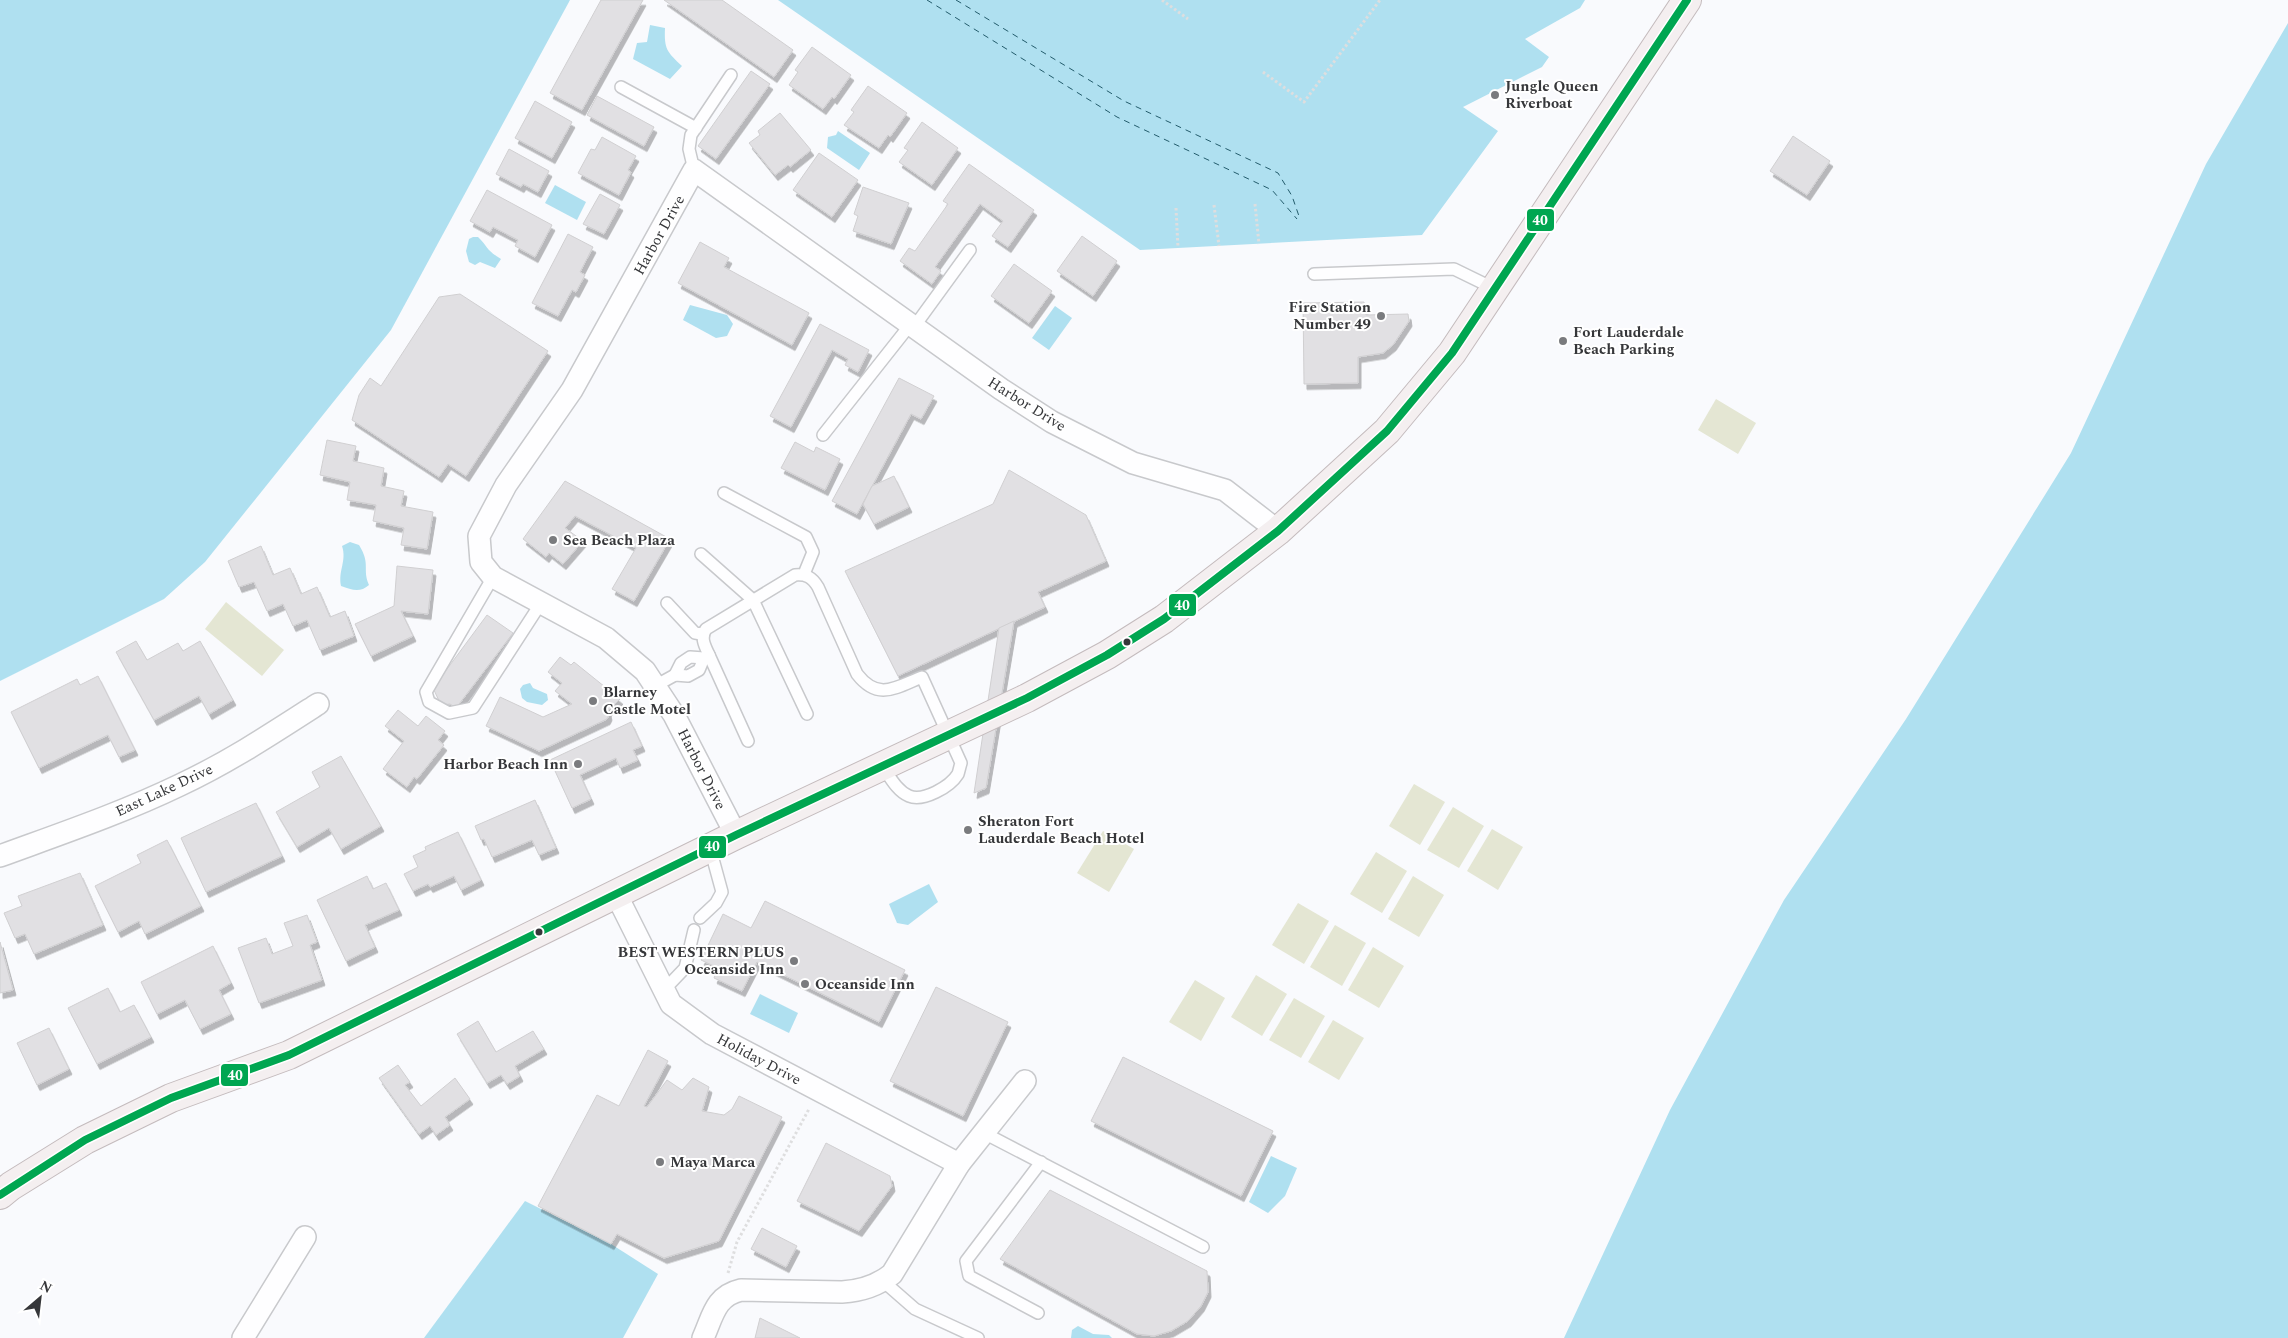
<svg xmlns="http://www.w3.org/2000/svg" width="2288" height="1338" font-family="Spectral,serif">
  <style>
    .green { fill: #e4e6d3 }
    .water { fill: #afe0f0 }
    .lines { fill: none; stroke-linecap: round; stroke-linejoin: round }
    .ferry { stroke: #235c6c; stroke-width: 1; stroke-dasharray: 6 5; stroke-linecap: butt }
    .building { fill: #e1e0e3; stroke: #d0cfd1; filter: url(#shadow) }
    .service-casing { stroke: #c8c9cc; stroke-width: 14 }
    .minor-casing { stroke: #c8c9cc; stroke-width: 24 }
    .primary-casing { stroke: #c4bbbd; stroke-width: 30 }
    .path { stroke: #dededf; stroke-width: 3; stroke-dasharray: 2.5 2.5; stroke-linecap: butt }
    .service { stroke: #fefeff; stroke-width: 11 }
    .minor { stroke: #fefeff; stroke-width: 21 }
    .primary { stroke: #f4eff0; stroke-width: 28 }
    .bus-1-casing { stroke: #fff; stroke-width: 11 }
    .bus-1 { stroke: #00a651; stroke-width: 8 }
    .poi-dot { fill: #7a7b7e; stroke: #fff; stroke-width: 2 }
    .bus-dot { fill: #36373a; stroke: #fff; stroke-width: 2 }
    .labels { text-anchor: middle; stroke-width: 4; stroke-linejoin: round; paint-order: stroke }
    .poi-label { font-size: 15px; font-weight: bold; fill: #36373a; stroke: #fff; text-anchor: start }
    .street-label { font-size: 15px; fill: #36373a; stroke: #fff }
    .line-badge { stroke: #fff; stroke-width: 2 }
    .badge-label { font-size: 14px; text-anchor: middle; font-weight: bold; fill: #fff }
  </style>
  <defs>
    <filter id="shadow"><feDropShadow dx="3" dy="5.5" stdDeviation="0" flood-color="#0004"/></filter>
  </defs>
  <rect width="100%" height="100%" fill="#f9fafd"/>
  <g class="green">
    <polygon points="1716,399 1756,423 1738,454 1698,430"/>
    <polygon points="226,602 284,650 262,676 205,629"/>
    <polygon points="1414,784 1445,802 1420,845 1389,826"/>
    <polygon points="1453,807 1484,826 1459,868 1427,850"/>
    <polygon points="1492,829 1523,847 1498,890 1467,871"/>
    <polygon points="1103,831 1134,849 1109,892 1077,873"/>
    <polygon points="1376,852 1407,871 1382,913 1350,894"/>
    <polygon points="1413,876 1444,895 1419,937 1388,919"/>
    <polygon points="1298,903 1329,921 1304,964 1272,945"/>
    <polygon points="1335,925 1366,943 1342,986 1310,967"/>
    <polygon points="1373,947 1404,966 1379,1008 1348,990"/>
    <polygon points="1256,975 1287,994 1262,1036 1231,1017"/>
    <polygon points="1195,980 1225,998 1201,1041 1169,1022"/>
    <polygon points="1294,998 1325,1016 1301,1058 1269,1040"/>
    <polygon points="1333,1020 1364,1038 1339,1080 1308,1062"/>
  </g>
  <g class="water">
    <polygon points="0,0 570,0 391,330 205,562 164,599 0,681"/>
    <polygon points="778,0 1585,0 1580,8 1525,39 1549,57 1542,67 1463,107 1498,131 1422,235 1140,250"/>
    <polygon points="2288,23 2288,1338 1564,1338 1670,1110 1784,900 1906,719 2071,453 2206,164"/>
    <path d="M 650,25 L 665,28 C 664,49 667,52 682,66 L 670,79 L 633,59 L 637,43 L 647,42 Z"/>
    <polygon points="838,131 870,153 859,170 827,148 828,137 836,135"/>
    <polygon points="555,185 586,202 577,220 545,203"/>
    <path d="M 473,237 L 478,237 C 489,248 486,250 501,259 L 495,268 L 480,262 L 475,265 L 469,262 L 466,251 L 469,239 Z"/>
    <polygon points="690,305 727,315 733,324 727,336 716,338 683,320"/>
    <polygon points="1055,306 1072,318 1049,350 1032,338"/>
    <path d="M 350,542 L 359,545 C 371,564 362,569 369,585 C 360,593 352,590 341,586 C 338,570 347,561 342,546 Z"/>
    <polygon points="530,683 533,688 547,694 548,700 542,705 527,702 522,698 520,689 523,685"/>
    <polygon points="929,884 938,902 908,925 897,923 889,904"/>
    <polygon points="760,994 798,1013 789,1033 750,1014"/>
    <polygon points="1271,1156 1297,1168 1285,1196 1268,1213 1249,1202"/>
    <polygon points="525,1201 611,1244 658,1274 623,1338 424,1338"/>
    <polygon points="1078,1326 1093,1334 1109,1335 1112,1338 1071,1338 1072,1330"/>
  </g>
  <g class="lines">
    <g class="ferry">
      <polyline points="927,0 1117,117 1272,190 1297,219"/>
      <polyline points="956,0 1124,101 1278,173 1292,196 1300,219"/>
    </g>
  </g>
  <g class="building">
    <polygon points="601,0 643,0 582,110 550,93"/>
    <polygon points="664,0 722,0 793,50 774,77"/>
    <polygon points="812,47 851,75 834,99 832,97 823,109 789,85 798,72 795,70"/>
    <polygon points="751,71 770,84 716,159 698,146"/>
    <polygon points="868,86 907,113 890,137 888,135 879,148 844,125 854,112 851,110"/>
    <polygon points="597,96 654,127 644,146 587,115"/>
    <polygon points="535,101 572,122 552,158 515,138"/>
    <polygon points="780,113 811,150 790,167 788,165 775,175 749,143 760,135 758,131"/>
    <polygon points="922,122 958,148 932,185 899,162 908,150 904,148"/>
    <polygon points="1793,136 1830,161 1807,195 1770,171"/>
    <polygon points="602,137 636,156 628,170 631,172 619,195 578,173 591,149 595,150"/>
    <polygon points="509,149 549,171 538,192 523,184 521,187 496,174"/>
    <polygon points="819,153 858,180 832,217 793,190"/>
    <polygon points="969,164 1034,210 1008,247 992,236 1003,221 980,204 935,267 941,271 932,284 900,261 909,248 915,251 948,204 943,201"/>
    <polygon points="863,187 909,203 891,244 853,231 858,216 854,214"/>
    <polygon points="487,190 552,225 535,257 515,246 518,240 493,227 490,232 470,221"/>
    <polygon points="600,194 620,205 604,234 583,224"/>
    <polygon points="568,234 593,247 580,272 585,275 576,292 572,290 558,316 532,303"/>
    <polygon points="1082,236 1117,261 1093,296 1057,271"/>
    <polygon points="700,242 729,258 724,267 809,313 792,345 678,283"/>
    <polygon points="1014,264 1052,291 1029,323 991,296"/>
    <polygon points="460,294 548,351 466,476 448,464 439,477 352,420 359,395 370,378 381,386 439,297"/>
    <polygon points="1364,302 1366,315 1408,314 1409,321 1393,345 1383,353 1358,357 1358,383 1304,384 1303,303"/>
    <polygon points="820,324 869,350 858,372 845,365 848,359 832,350 791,427 770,416"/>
    <polygon points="899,378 934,396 921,419 911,414 857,514 832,501"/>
    <polygon points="327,440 356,446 353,461 384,468 381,486 404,491 401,506 433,512 427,549 401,545 404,528 373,521 376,505 347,500 350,482 320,475"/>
    <polygon points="795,442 814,452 816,447 840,459 825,490 781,468"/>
    <polygon points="1009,470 1086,515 1106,561 1038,592 1045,607 898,676 845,571 993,504"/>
    <polygon points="894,476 909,507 874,524 863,504 872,486"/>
    <polygon points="565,481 670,539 634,601 612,589 636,548 575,516 565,528 583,541 563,564 549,553 546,557 523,539"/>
    <polygon points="261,546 273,575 290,568 301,594 317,587 330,617 345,611 354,636 320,650 307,620 293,626 283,604 267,611 254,582 239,587 228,561"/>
    <polygon points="397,566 433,570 428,614 401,611 413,636 371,656 355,624 394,606"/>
    <polygon points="487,615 513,633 456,708 450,704 441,705 433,688"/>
    <polygon points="1014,621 986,788 974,793 999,628"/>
    <polygon points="136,641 147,660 178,643 183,651 200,641 233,700 209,714 199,696 154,720 116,652"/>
    <polygon points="560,657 571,665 574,662 620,699 608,711 609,715 607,719 539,751 486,726 500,697 543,717 572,704 555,691 562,683 548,672"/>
    <polygon points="98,676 135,750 119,757 108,735 39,768 11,712 77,679 80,685"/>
    <polygon points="398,710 418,726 426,716 445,731 438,740 444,745 417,779 414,777 407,787 383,769 404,741 385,726"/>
    <polygon points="631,722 642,746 633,750 638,760 620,768 616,758 580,775 591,799 572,808 550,760"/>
    <polygon points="341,756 381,826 341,849 329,828 297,847 276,812 320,787 312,772"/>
    <polygon points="535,800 556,848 539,855 532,840 492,857 484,839 481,840 475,826"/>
    <polygon points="256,803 282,856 206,892 181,838"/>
    <polygon points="458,832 481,880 461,890 454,876 430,887 428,884 413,891 404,874 418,867 413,856 426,850 425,847"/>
    <polygon points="167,840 201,906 145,934 139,921 118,932 95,886 141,863 137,855"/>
    <polygon points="80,873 103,925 34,954 25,934 15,938 4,913 22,906 18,896"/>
    <polygon points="367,876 373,889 386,883 399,910 365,925 375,947 346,961 317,900"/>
    <polygon points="765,901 905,970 879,1022 757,962 742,991 714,978 718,968 701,960 723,914 751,928"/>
    <polygon points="307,915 317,942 310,945 322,980 259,1003 238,948 266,938 272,954 293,946 284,923"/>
    <polygon points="0,942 13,990 0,993"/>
    <polygon points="213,946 231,983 219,990 231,1014 200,1029 185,1000 157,1014 141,982"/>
    <polygon points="936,987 1008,1022 963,1116 890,1081"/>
    <polygon points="108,988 120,1012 134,1005 151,1037 97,1064 68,1008"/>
    <polygon points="478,1021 496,1052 533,1031 544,1049 515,1066 520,1076 507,1084 501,1075 487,1083 457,1034"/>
    <polygon points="49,1028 69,1069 37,1085 17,1043"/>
    <polygon points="648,1050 668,1061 644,1106 647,1107 667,1080 682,1090 693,1078 709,1087 702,1111 724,1115 732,1109 739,1096 782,1117 719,1241 664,1258 617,1234 611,1244 538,1206 597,1095 619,1106"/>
    <polygon points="1123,1057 1273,1131 1241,1196 1091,1121"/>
    <polygon points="398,1065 410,1082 405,1085 421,1106 455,1078 470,1099 445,1117 450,1125 436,1135 430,1126 419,1134 379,1078"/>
    <polygon points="826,1143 890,1176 892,1186 859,1231 797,1201"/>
    <polygon points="1050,1190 1207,1271 1208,1292 1201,1306 1188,1321 1171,1331 1154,1336 1137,1334 1000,1259"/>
    <polygon points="762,1228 797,1246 786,1267 751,1249"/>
    <polygon points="760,1318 800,1338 755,1338"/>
  </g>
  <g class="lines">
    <defs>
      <g id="service">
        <polyline points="621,87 696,128"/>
        <polyline points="694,170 689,149 691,135 731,75"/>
        <polyline points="1314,274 1454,269 1495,289"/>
        <polyline points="914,327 970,250"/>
        <polyline points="823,435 910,325"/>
        <polyline points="724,493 806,537 813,552 804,574"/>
        <polyline points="701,554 753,600 807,714"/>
        <polyline points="493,577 426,692 429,702 449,713 473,708 541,603"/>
        <polyline points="667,603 695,633 702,634"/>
        <polyline points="709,655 748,741"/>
        <polyline points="675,675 681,663 690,657 704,658"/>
        <path d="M 655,686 L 675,675 L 688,676 L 699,670 L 704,658 L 709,655 C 705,646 700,638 706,629 L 795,575 C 806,574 812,577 818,587 L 857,674 C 878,701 895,688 922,677 L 961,763 C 960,766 959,771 958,774 C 950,787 923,802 909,796 C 897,791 890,777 883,767"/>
        <polyline points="700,918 716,903 722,892 710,848"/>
        <polyline points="664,990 685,968 694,930"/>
        <polyline points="984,1133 1203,1247"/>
        <polyline points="883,1281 915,1309 978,1338"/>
        <polyline points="1038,1313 969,1276 966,1261 1041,1162"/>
      </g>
      <g id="minor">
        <polyline points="736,835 674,715 645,671 606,638 493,577 481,562 479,536 506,485 572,390 694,170 1001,389 1052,422 1133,463 1225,490 1278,531"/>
        <path d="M 0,856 C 60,834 122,813 180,785 C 229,762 273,733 318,704"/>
        <polyline points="616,894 671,1004 712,1034 959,1164"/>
        <polyline points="243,1338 305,1237"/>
        <path d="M 703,1338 C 713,1316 715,1296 741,1290 L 842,1292 C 861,1291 877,1286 892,1274 L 959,1164 L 1025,1081"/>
      </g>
      <polyline id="primary" points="0,1195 11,1186 85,1140 171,1098 289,1055 736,835 1027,698 1107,655 1164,619 1278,531 1387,431 1452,353 1687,0"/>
    </defs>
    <use href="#service" class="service-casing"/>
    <use href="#minor" class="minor-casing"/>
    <use href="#primary" class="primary-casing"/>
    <g class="path">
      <polyline points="1162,0 1188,19"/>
      <polyline points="1263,72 1304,102 1380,0"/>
      <polyline points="1255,204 1259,244"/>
      <polyline points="1214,205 1219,246"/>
      <polyline points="1176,208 1178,248"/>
      <polyline points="728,1273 737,1242 809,1109"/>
    </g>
    <use href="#service" class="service"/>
    <use href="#minor" class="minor"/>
    <use href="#primary" class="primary"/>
    <defs>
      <polyline id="bus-1" points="0,1195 85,1140 171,1098 289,1055 736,835 1027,698 1107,655 1164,619 1278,531 1387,431 1452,353 1687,0"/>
    </defs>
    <use href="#bus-1" class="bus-1-casing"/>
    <use href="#bus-1" class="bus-1"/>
  </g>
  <g class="poi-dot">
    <circle cx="1495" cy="95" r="5"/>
    <circle cx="1381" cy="316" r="5"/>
    <circle cx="1563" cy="341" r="5"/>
    <circle cx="553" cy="540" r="5"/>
    <circle cx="593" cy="701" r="5"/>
    <circle cx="578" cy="764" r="5"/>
    <circle cx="968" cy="830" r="5"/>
    <circle cx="794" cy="961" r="5"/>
    <circle cx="805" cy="984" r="5"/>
    <circle cx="660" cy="1162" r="5"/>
  </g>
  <g class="bus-dot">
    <circle cx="1127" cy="642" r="4.5"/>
    <circle cx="539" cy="932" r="4.5"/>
  </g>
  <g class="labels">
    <g class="poi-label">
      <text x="1505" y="91">Jungle Queen<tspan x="1505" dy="17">Riverboat</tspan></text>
      <text x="1371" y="312" text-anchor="end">Fire Station<tspan x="1371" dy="17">Number 49</tspan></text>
      <text x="1573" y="337">Fort Lauderdale<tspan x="1573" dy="17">Beach Parking</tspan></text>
      <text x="563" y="545">Sea Beach Plaza</text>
      <text x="603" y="697">Blarney<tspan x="603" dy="17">Castle Motel</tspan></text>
      <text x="568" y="769" text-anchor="end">Harbor Beach Inn</text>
      <text x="978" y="826">Sheraton Fort<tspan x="978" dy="17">Lauderdale Beach Hotel</tspan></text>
      <text x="784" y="957" text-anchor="end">BEST WESTERN PLUS<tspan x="784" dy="17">Oceanside Inn</tspan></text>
      <text x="815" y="989">Oceanside Inn</text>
      <text x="670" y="1167">Maya Marca</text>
    </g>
    <g class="street-label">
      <text transform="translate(659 235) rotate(-61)" y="5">Harbor Drive</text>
      <text transform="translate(1027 404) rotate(32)" y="5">Harbor Drive</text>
      <text transform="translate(702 769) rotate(63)" y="5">Harbor Drive</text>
      <text transform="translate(164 790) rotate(-25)" y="5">East Lake Drive</text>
      <text transform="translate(759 1059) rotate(28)" y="5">Holiday Drive</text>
    </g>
  </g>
  <g class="line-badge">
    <rect x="1526" y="208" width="29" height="24" rx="5" fill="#00a651"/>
    <rect x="1168" y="593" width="29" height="24" rx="5" fill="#00a651"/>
    <rect x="698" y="835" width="29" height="24" rx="5" fill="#00a651"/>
    <rect x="220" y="1063" width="29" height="24" rx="5" fill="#00a651"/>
  </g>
  <g class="badge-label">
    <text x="1540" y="225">40</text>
    <text x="1182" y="610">40</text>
    <text x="712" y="851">40</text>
    <text x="235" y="1080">40</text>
  </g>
  <g transform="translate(40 1298) rotate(28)" stroke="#ffffff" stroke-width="4" paint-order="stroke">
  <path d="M0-4L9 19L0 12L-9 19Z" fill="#36373a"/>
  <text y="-8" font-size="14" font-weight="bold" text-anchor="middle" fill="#36373a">N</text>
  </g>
</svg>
